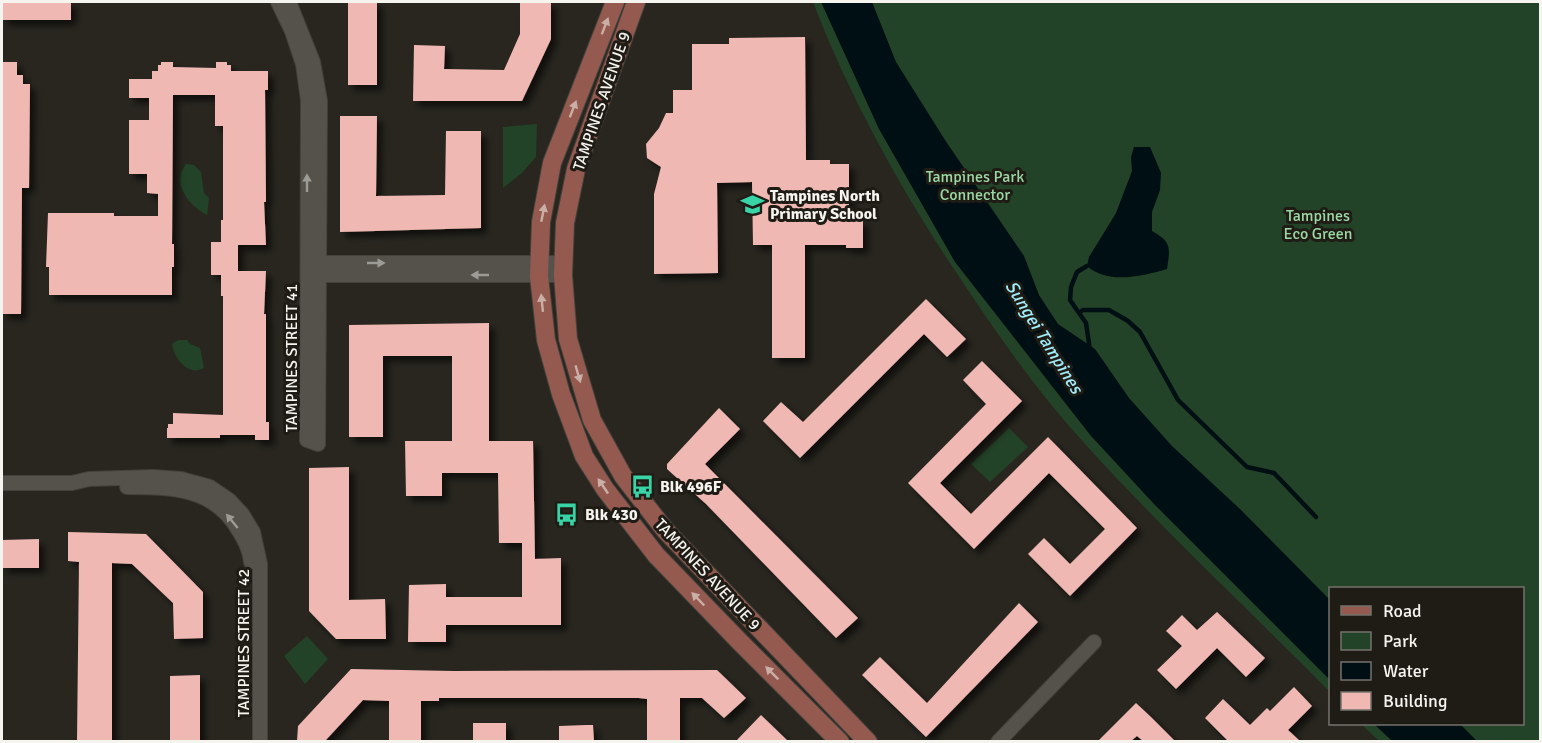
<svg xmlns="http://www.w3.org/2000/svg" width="1542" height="743" font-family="Signika,sans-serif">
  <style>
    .green { fill: #224327 }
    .water { fill: #000f13 }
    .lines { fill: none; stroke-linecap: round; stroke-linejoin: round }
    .stream { stroke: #000f13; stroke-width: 4.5 }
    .building { fill: #f0b8b2; filter: url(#shadow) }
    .minor-casing { stroke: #43413c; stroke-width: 16 }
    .major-casing { stroke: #43413c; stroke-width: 20 }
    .minor { stroke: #55524b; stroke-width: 14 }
    .major { stroke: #955a4f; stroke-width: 18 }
    .oneway { fill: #caafa7 }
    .oneway2 { fill: #9d9b95 }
    .labels { text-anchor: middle; stroke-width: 6; stroke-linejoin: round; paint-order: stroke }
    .street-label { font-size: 16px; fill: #f6f4ef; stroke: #1f1c16 }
    .park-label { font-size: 16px; fill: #9bd8a4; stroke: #1f1c16 }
    .poi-label { font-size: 16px; font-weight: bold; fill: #f6f4ef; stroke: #1f1c16; text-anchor: start }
    .water-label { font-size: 18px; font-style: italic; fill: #a1ecfb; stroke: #1f1c16 }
  </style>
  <defs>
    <filter id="shadow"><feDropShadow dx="5.5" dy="5.5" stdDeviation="3" flood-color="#0009"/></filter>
  </defs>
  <rect width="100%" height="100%" fill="#28261f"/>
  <g class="green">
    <path d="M 813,2 L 1540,2 L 1540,741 L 1379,741 L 1361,724 L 1522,724 L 1522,588 L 1330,588 L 1330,692 C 1249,610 1163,530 1085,444 C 1043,398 1007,348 972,296 C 909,204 853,106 813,2 Z"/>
    <polygon points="537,124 536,157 522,173 503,188 503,127"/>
    <path d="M 186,164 L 194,165 L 201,172 L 204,193 L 209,198 L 207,215 C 193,208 177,191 181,174 C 182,170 184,167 186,164 Z"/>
    <path d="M 178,340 L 187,340 L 190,344 L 200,348 L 204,368 C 189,377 174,359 172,344 Z"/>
    <polygon points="1009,428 1028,447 990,482 971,464"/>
    <polygon points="307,636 328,659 305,684 284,656"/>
  </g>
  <g class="water">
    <polygon points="821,2 872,2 896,62 945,140 1024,256 1039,295 1058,324 1095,349 1129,398 1172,446 1240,509 1330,600 1330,680 1155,505 1091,436 955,262 879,129"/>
    <path d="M 1134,147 L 1150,147 L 1161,173 L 1160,190 L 1152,212 L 1152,231 C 1172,242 1170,248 1167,269 C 1143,276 1108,285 1087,266 L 1089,257 L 1116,213 L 1132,171 L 1131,157 Z"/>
    <polygon points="1374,724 1460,724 1477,741 1392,741"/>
  </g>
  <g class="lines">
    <g class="stream">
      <polyline points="1087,266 1077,272 1071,287 1070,300 1086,323 1090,350"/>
      <polyline points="1080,312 1083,310 1109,310 1128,321 1140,332 1178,400 1247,467 1274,473 1316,517"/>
    </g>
  </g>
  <g class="building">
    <rect x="2" y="2" width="69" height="18"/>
    <rect x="348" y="2" width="29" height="83"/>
    <polygon points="520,2 551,2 551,39 522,101 413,101 414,45 445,46 444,69 504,70 520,34"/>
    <polygon points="805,37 806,160 830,160 830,164 849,164 849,220 863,220 863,248 846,248 846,245 805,245 805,358 772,358 772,245 753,245 752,182 717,183 718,273 654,274 654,194 661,167 647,158 646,144 659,128 666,113 673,113 673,90 692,90 692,44 729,44 729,38"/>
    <polygon points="2,62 17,62 17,75 23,75 23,84 30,84 29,188 22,188 21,314 2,314"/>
    <polygon points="161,62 173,62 173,67 216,68 216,62 227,62 227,65 231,65 231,71 268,71 268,90 265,90 266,202 264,202 266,245 238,245 238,271 266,271 264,314 266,314 266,422 269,422 269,440 255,440 255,435 220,435 220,438 167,438 167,428 168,428 168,424 173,424 173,413 223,415 223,296 221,296 221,275 211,275 211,242 221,242 221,220 223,220 223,126 215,126 215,95 173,95 172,244 174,244 174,267 172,267 172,295 49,295 49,267 46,267 48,213 114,213 114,216 158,216 158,194 147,193 147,174 129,174 129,120 149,120 149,98 129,98 129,79 152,79 152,71 158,71 158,65 161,65"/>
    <polygon points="340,116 377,116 376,196 445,195 446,131 481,131 481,228 340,232"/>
    <polygon points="926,299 966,339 947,357 924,334 800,458 763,421 781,402 803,422"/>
    <polygon points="489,323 489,441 533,441 535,559 561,558 561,625 446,625 446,642 408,642 409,585 446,584 446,597 522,597 522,543 499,543 498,473 442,473 442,496 406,496 405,441 452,441 452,356 383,356 383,437 349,437 349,325"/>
    <polygon points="982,361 1022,401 940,483 971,514 1048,437 1137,528 1070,596 1028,554 1044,538 1070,564 1105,529 1049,473 974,549 908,483 986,404 963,380"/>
    <polygon points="719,408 740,429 705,464 858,618 836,638 706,504 667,469 667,464"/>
    <polygon points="349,467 349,600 385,599 386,639 336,639 309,611 309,468"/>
    <polygon points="68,532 146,534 203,592 203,638 174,639 173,603 132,564 112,563 112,741 77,741 79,562 68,561"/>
    <polygon points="39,539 39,568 2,568 2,540"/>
    <polygon points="1019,603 1038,622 926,737 862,675 880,657 927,703"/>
    <polygon points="1217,612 1265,658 1246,677 1217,648 1176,689 1157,670 1182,646 1166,631 1182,615 1197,630"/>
    <polygon points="351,669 453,671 717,670 746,698 724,718 702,698 680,698 680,741 647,741 647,699 639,698 439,698 439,701 421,701 421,741 389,741 389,701 363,700 325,741 297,741 298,726"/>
    <polygon points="200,675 200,741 170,741 170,676"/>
    <polygon points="1294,687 1312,706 1288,730 1300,741 1228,741 1205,718 1223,699 1250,725 1267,708 1270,711"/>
    <polygon points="1136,703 1151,717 1175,741 1143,741 1137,736 1131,741 1098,741"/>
    <polygon points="761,715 788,741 736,741"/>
    <rect x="473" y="723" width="33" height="18"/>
    <polygon points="586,725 593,725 594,741 559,741 559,726"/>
  </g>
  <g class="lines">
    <defs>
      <g id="minor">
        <polyline points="278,2 292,31 303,64 308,100 307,440 318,444 320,101 313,62 289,2"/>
        <polyline points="310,263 563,263"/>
        <polyline points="309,275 563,275"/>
        <polyline points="2,483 72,483 89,479 153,477 181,479 210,487 229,500 242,514 253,532 260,564 260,742"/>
        <path d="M 127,487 C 172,487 215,488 239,531 C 245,541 250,550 251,562"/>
        <polyline points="998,742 1094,642"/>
      </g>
      <g id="major">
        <polyline points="615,2 552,163 541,222 539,276 546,340 561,394 584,456 605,489 656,555 739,641 840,742"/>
        <polyline points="636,2 576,169 565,223 563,275 568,339 592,420 623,476 665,530 868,742"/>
      </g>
    </defs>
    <use href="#minor" class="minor-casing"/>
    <use href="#major" class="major-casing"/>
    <use href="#minor" class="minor"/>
    <use href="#major" class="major"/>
  </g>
  <defs><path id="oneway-solid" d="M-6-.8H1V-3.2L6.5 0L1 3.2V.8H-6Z" transform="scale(1.5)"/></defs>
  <g class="oneway">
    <use href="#oneway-solid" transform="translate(605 26) rotate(-69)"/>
    <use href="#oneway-solid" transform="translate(573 109) rotate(-69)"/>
    <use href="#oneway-solid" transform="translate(543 213) rotate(-79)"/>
    <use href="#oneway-solid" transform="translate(542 303) rotate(-96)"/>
    <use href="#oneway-solid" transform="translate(578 374) rotate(74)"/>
    <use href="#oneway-solid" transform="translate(603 486) rotate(-124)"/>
    <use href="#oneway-solid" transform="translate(698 599) rotate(-134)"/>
    <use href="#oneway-solid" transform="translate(772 673) rotate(-135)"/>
  </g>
  <g class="oneway2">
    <use href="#oneway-solid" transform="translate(307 183) rotate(-90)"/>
    <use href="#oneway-solid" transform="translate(376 263)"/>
    <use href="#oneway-solid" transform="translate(480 275) rotate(-180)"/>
    <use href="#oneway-solid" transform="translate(232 521) rotate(-129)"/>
  </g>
  <defs>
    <symbol id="school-bare" viewBox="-9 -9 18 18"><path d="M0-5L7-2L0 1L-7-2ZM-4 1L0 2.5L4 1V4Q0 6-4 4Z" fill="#38d4a6" stroke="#1f1c16" stroke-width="2.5" paint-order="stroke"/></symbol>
    <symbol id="bus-bare" viewBox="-9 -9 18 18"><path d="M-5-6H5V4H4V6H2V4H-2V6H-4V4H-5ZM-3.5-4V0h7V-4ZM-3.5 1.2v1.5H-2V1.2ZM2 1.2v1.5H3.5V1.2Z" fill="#38d4a6" stroke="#1f1c16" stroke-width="2.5" paint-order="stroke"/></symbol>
  </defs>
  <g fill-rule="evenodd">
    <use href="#school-bare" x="736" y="188" width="33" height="33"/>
    <use href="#bus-bare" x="626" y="470" width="33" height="33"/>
    <use href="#bus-bare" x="550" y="498" width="33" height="33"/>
  </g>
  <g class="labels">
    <g class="street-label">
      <text transform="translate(601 101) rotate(-71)" y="6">TAMPINES AVENUE 9</text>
      <text transform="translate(291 358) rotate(-90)" y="6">TAMPINES STREET 41</text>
      <text transform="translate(708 574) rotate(47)" y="6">TAMPINES AVENUE 9</text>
      <text transform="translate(243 643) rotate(-90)" y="6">TAMPINES STREET 42</text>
    </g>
    <g class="park-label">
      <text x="975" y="182">Tampines Park<tspan x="975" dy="18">Connector</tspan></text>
      <text x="1318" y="221">Tampines<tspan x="1318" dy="18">Eco Green</tspan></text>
    </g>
    <g class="poi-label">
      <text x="770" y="201">Tampines North<tspan x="770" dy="18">Primary School</tspan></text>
      <text x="660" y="492">Blk 496F</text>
      <text x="585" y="520">Blk 430</text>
    </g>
    <g class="water-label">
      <text transform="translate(1044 337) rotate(58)" y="6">Sungei Tampines</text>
    </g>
  </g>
  <rect width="1542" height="743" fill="none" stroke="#f6f4ef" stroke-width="6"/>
  <rect x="1329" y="587" width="195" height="138" fill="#1f1c16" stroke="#75726d" stroke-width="1.5"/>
  <rect x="1341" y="606" width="30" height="9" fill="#955a4f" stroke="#75726d" stroke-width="1.5"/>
  <text x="1383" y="617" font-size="18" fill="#f6f4ef">Road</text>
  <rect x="1341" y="632" width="30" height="18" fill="#224327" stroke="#75726d" stroke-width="1.5"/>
  <text x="1383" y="647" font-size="18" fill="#f6f4ef">Park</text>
  <rect x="1341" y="662" width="30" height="18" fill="#000f13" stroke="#75726d" stroke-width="1.5"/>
  <text x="1383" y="677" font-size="18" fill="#f6f4ef">Water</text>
  <rect x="1341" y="692" width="30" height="18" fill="#f0b8b2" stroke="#75726d" stroke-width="1.5"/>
  <text x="1383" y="707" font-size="18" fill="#f6f4ef">Building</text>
</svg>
